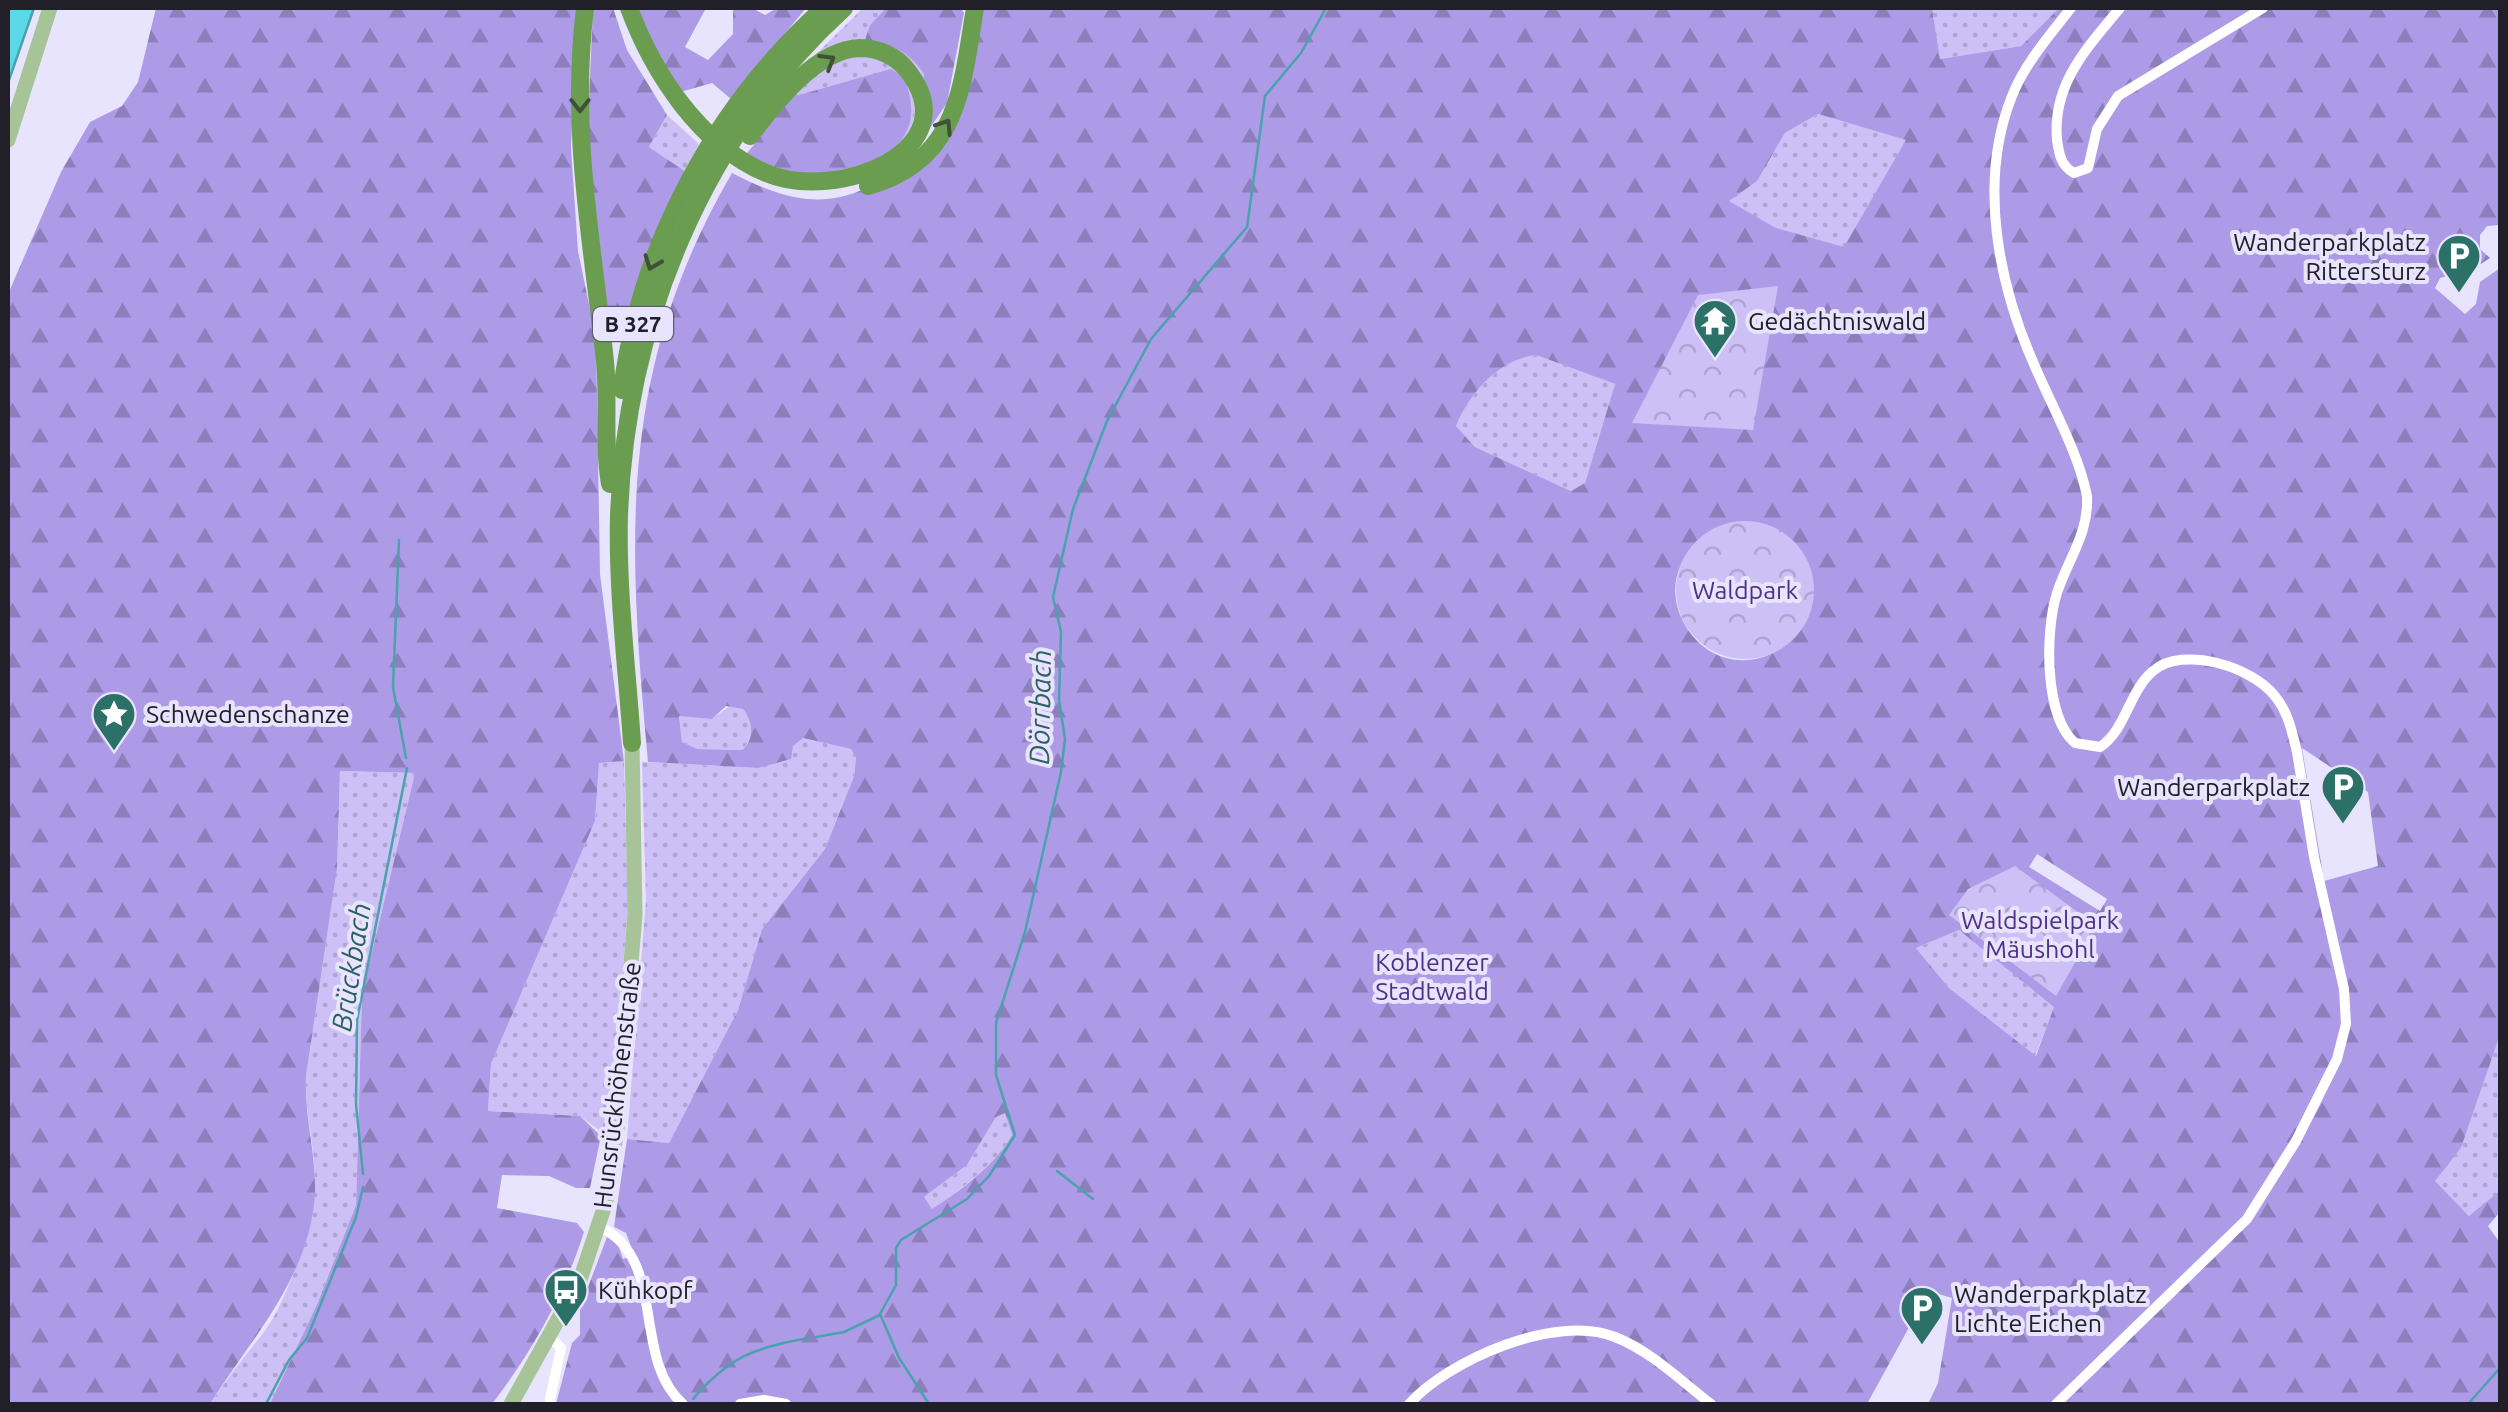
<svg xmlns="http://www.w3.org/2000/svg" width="2508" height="1412" font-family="Ubuntu,sans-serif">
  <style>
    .grass { fill: url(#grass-dots) }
    .forest { fill: url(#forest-firs); fill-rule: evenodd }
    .park { fill: url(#park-crowns) }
    .water { fill: #5cd9e6; stroke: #4aa2ad; stroke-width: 2.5 }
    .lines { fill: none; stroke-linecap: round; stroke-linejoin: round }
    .stream { stroke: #4aa2ad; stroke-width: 2.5 }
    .street { stroke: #fff; stroke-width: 10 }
    .primary { stroke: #a6c497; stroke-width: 15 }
    .highway { stroke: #6b9d51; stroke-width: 18 }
    .oneway { stroke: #3f5239 }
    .labels { text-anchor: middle; stroke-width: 8; stroke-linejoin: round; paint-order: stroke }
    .shield { fill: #e9e4fd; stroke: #5d5b69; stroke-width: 2.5 }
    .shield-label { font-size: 22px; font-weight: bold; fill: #212029 }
    .poi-label { font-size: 25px; fill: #212029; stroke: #e9e4fd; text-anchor: start }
    .park-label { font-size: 25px; fill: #4e3089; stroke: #e9e4fd }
    .street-label { font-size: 25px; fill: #212029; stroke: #e9e4fd }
    .water-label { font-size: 28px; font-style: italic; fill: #2c6066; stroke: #e9e4fd }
  </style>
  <defs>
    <pattern id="grass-dots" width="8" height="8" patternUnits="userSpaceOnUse" patternTransform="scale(2.5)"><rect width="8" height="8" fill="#ccc0f6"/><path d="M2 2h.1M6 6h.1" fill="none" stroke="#afa5d3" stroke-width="1.8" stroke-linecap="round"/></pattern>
    <pattern id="forest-firs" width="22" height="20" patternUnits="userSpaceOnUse" patternTransform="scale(2.5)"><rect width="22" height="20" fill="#ae9be8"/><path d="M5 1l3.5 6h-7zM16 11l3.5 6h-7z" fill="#8d7ebc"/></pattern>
    <pattern id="park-crowns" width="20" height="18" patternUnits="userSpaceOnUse" patternTransform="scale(2.5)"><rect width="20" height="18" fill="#ccc0f6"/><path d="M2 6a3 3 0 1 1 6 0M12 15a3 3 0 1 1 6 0" fill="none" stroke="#afa5d3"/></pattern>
  </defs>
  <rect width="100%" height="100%" fill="#e9e4fd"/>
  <g class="grass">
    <polygon points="863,8 886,8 870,25 913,58 924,74 922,89 881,47 801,69"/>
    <polygon points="1932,8 2059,8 2021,46 1940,59"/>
    <path d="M 858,52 L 894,62 C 914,97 923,104 905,143 L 765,124 L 813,75 Z"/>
    <polygon points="1818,114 1907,140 1844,248 1776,228 1728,201 1757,180 1785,133"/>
    <polygon points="667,115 699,144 684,171 649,147"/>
    <path d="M 1536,355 L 1615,384 L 1585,483 L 1571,491 L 1475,447 L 1456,426 C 1470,393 1498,360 1536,355 Z"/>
    <path d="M 730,706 L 743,709 C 753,722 755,738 742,750 L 696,749 L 682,742 L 679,715 L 712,719 Z"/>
    <polygon points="803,738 851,749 856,758 854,776 825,849 762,929 738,1010 669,1143 627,1139 646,900 642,762 758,768"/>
    <polygon points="624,761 628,908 608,1137 580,1116 488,1111 491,1064 595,821 599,763"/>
    <path d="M 340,771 L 415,773 L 362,994 L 356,1205 L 318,1302 L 270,1404 L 210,1404 C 226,1380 243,1358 261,1336 C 286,1305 311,1231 314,1192 C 318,1154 304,1115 306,1076 L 337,869 Z"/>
    <polygon points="1959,930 2055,1007 2035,1056 1949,988 1916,948"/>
    <polygon points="2500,1035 2500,1191 2470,1217 2434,1181 2461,1148"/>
    <path d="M 1005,1112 L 1012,1135 C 993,1167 961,1188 932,1210 L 923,1198 L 967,1165 L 996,1117 Z"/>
  </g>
  <g class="forest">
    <path d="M 156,8 L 577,8 L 571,148 L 578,251 L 596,338 L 600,574 L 624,761 L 599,763 L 595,821 L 491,1064 L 488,1111 L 580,1116 L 601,1136 L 590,1188 L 576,1188 L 549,1176 L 502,1175 L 497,1208 L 577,1223 L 584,1232 C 564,1295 532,1352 492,1404 L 270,1404 L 318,1302 L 356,1205 L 362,994 L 415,773 L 340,771 L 337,869 L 306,1076 C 304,1115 316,1153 315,1192 C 311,1276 252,1337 210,1404 L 8,1404 L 8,294 L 61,172 L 90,122 L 122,106 L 138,82 Z"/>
    <polygon points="593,8 613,8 627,50 667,115 649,147 686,172 629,314 615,322 602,304 587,145"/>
    <polygon points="633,8 706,8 685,47 708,60 733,34 733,9 752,8 765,15 777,8 806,8 731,99 712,83 677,93"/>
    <path d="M 886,8 L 961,8 L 964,13 L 947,103 L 928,131 L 931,100 L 922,89 L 924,74 C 909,51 892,45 865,40 L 870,25 Z"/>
    <path d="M 979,8 L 1932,8 L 1940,59 L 2021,46 L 2059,8 L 2500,8 L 2500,225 L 2487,226 L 2480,235 L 2480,249 L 2490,258 L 2473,269 L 2440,278 L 2435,288 L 2465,314 L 2476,304 L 2480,282 L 2500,268 L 2500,1035 L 2461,1148 L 2435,1181 L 2469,1216 L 2500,1191 L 2500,1212 L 2488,1226 L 2500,1243 L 2500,1404 L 1928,1404 L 1938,1383 L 1952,1298 L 1929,1291 L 1867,1404 L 556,1404 L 572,1343 L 580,1335 L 580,1308 L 607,1237 L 618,1244 L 623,1259 L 634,1255 L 626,1233 L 614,1227 L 627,1139 L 669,1143 L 738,1010 L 762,929 L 825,849 L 854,776 L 856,758 L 851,749 L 803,738 L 793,746 L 791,759 L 758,768 L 648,762 C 628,543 616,372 732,173 C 824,221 857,198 935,148 ZM 1818,114 L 1906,140 L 1844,247 L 1776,228 L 1729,201 L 1757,181 L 1785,133 ZM 1536,355 L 1615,384 L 1585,483 L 1571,491 L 1475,447 L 1456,426 C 1470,393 1498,360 1536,355 ZM 1754,522 C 1782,529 1801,542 1808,570 C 1828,654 1725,694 1685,625 C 1655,573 1699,520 1754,522 ZM 726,706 L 743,709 C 753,722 755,739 742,750 L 697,749 L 682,742 L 679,716 L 712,719 ZM 2302,748 L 2368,792 L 2378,866 L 2324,881 ZM 2037,854 L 2107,899 L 2100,911 L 2029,867 ZM 1959,930 L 2054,1007 L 2036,1056 L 1949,988 L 1916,948 ZM 1005,1113 L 1012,1135 C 994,1166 961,1190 932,1209 L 924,1197 L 967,1165 L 996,1117 Z"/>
    <path d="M 891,69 L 905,78 C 917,119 912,128 886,161 L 799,178 L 744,157 L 792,97 Z"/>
  </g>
  <g class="park">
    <polygon points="1778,286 1753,430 1632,423 1698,295"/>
    <circle cx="1745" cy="590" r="69"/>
    <polygon points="2015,866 2090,921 2089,938 2056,996 1949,915 1968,889"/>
  </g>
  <polygon class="water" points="8,8 34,8 8,83"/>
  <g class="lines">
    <g class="stream">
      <polyline points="399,540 393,687 406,758"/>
      <polyline points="1057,1171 1093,1199"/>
      <polyline points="363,1174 356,1104 357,1020 407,768"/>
      <polyline points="816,1337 844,1332 880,1315"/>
      <path d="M 693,1399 C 729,1357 755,1347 809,1338"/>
      <polyline points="266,1404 289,1360 307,1338 356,1217 363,1187"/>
      <polyline points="929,1404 899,1358 880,1314 896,1285 896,1248 901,1240 967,1199 989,1176 1015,1135 996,1075 996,1023 1025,932 1061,772 1065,739 1059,700 1061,632 1053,597 1073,509 1107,421 1151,339 1247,227 1265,96 1301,53 1326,8"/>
      <polyline points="2468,1404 2500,1368"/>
    </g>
    <g class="street">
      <path d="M 2120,8 C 2087,48 2052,84 2057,140 C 2059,154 2061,166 2074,173 L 2088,168 L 2097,129 L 2118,96 L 2263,8"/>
      <path d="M 600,1227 C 668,1259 631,1359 683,1404"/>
      <polyline points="549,1404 561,1348 551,1338"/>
      <polyline points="740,1404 764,1400 786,1404"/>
      <path d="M 1409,1404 C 1449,1360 1556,1313 1615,1337 C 1651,1351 1681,1381 1711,1404"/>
      <path d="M 2056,1404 L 2247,1219 L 2296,1141 L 2337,1059 L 2346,1024 L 2344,989 L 2314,857 L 2297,752 C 2292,732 2288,711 2274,695 C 2252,667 2183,645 2153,671 C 2129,691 2126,730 2100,747 L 2075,743 C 2044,717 2045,630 2057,593 C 2068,559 2089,534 2087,496 C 2078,451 2051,405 2033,362 C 1998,282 1978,181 2012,96 C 2025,63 2050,35 2071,8"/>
    </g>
    <g class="primary">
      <polyline points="8,140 50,8"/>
      <polyline points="511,1404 580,1280 606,1202 617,1129 635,915 632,743"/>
    </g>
    <g class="highway">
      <path d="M 585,8 C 570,132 592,239 605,361 C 609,402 603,443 610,484"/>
      <path d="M 629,8 C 653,73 700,145 766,173 C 837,203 971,150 907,70 C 896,56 878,48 860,48 C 816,49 774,104 750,136"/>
      <path d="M 868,186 C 960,161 962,84 975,8"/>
      <path d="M 622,390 C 640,245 715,106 824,8"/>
      <path d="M 632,743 C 627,668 617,591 619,515 C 626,325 702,137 844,8"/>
    </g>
  </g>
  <defs><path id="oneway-chevron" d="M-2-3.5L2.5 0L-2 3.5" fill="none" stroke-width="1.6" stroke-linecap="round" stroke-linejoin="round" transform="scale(2.5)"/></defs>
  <g class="oneway">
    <use href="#oneway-chevron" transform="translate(828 61) rotate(-31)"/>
    <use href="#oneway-chevron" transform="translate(580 105) rotate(90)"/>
    <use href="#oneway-chevron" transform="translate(945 126) rotate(-57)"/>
    <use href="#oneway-chevron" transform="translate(652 263) rotate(111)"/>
  </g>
  <defs>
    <symbol id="parking-pin" viewBox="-11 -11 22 30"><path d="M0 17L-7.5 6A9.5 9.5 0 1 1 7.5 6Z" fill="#2b7167" stroke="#e9e4fd"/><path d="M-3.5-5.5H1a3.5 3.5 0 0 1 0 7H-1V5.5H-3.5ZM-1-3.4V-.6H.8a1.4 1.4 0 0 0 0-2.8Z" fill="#fff"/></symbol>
    <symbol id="temple-pin" viewBox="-11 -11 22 30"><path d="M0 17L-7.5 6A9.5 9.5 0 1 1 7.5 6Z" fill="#2b7167" stroke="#e9e4fd"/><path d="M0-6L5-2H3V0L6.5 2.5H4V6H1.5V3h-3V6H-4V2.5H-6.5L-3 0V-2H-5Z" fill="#fff"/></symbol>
    <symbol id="sight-pin" viewBox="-11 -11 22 30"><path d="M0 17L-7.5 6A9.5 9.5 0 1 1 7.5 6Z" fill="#2b7167" stroke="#e9e4fd"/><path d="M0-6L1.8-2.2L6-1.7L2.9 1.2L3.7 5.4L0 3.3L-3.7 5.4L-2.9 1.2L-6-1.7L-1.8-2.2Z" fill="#fff"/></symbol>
    <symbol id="bus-pin" viewBox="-11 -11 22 30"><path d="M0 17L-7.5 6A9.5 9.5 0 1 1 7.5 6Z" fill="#2b7167" stroke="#e9e4fd"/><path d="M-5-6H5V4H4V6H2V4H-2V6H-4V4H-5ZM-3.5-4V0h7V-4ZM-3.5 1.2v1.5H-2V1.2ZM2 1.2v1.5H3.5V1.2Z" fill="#fff"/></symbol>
  </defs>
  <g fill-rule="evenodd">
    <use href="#parking-pin" x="2434" y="231" width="50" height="68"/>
    <use href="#temple-pin" x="1690" y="296" width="50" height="68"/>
    <use href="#sight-pin" x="89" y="689" width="50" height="68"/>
    <use href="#parking-pin" x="2318" y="762" width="50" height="68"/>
    <use href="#bus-pin" x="541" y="1265" width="50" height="68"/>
    <use href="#parking-pin" x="1897" y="1283" width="50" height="68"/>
  </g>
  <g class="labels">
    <rect class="shield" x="593" y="307" width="80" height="34" rx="8"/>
    <g class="shield-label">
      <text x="633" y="332">B 327</text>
    </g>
    <g class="poi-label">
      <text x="2426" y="251" text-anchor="end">Wanderparkplatz<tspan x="2426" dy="29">Rittersturz</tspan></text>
      <text x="1748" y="330">Gedächtniswald</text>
      <text x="146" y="723">Schwedenschanze</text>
      <text x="2310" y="796" text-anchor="end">Wanderparkplatz</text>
      <text x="598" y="1299">Kühkopf</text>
      <text x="1954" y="1303">Wanderparkplatz<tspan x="1954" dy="29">Lichte Eichen</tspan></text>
    </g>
    <g class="park-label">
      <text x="1745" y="599">Waldpark</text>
      <text x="2040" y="929">Waldspielpark<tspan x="2040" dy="29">Mäushohl</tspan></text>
      <text x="1432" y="971">Koblenzer<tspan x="1432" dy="29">Stadtwald</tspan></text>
    </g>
    <g class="street-label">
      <text transform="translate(617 1085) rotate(-83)" y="9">Hunsrückhöhenstraße</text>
    </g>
    <g class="water-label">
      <text transform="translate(1040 707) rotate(-89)" y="10">Dörrbach</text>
      <text transform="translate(351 967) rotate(-81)" y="10">Brückbach</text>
    </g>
  </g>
  <rect width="2508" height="1412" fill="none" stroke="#212029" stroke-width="20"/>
</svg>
